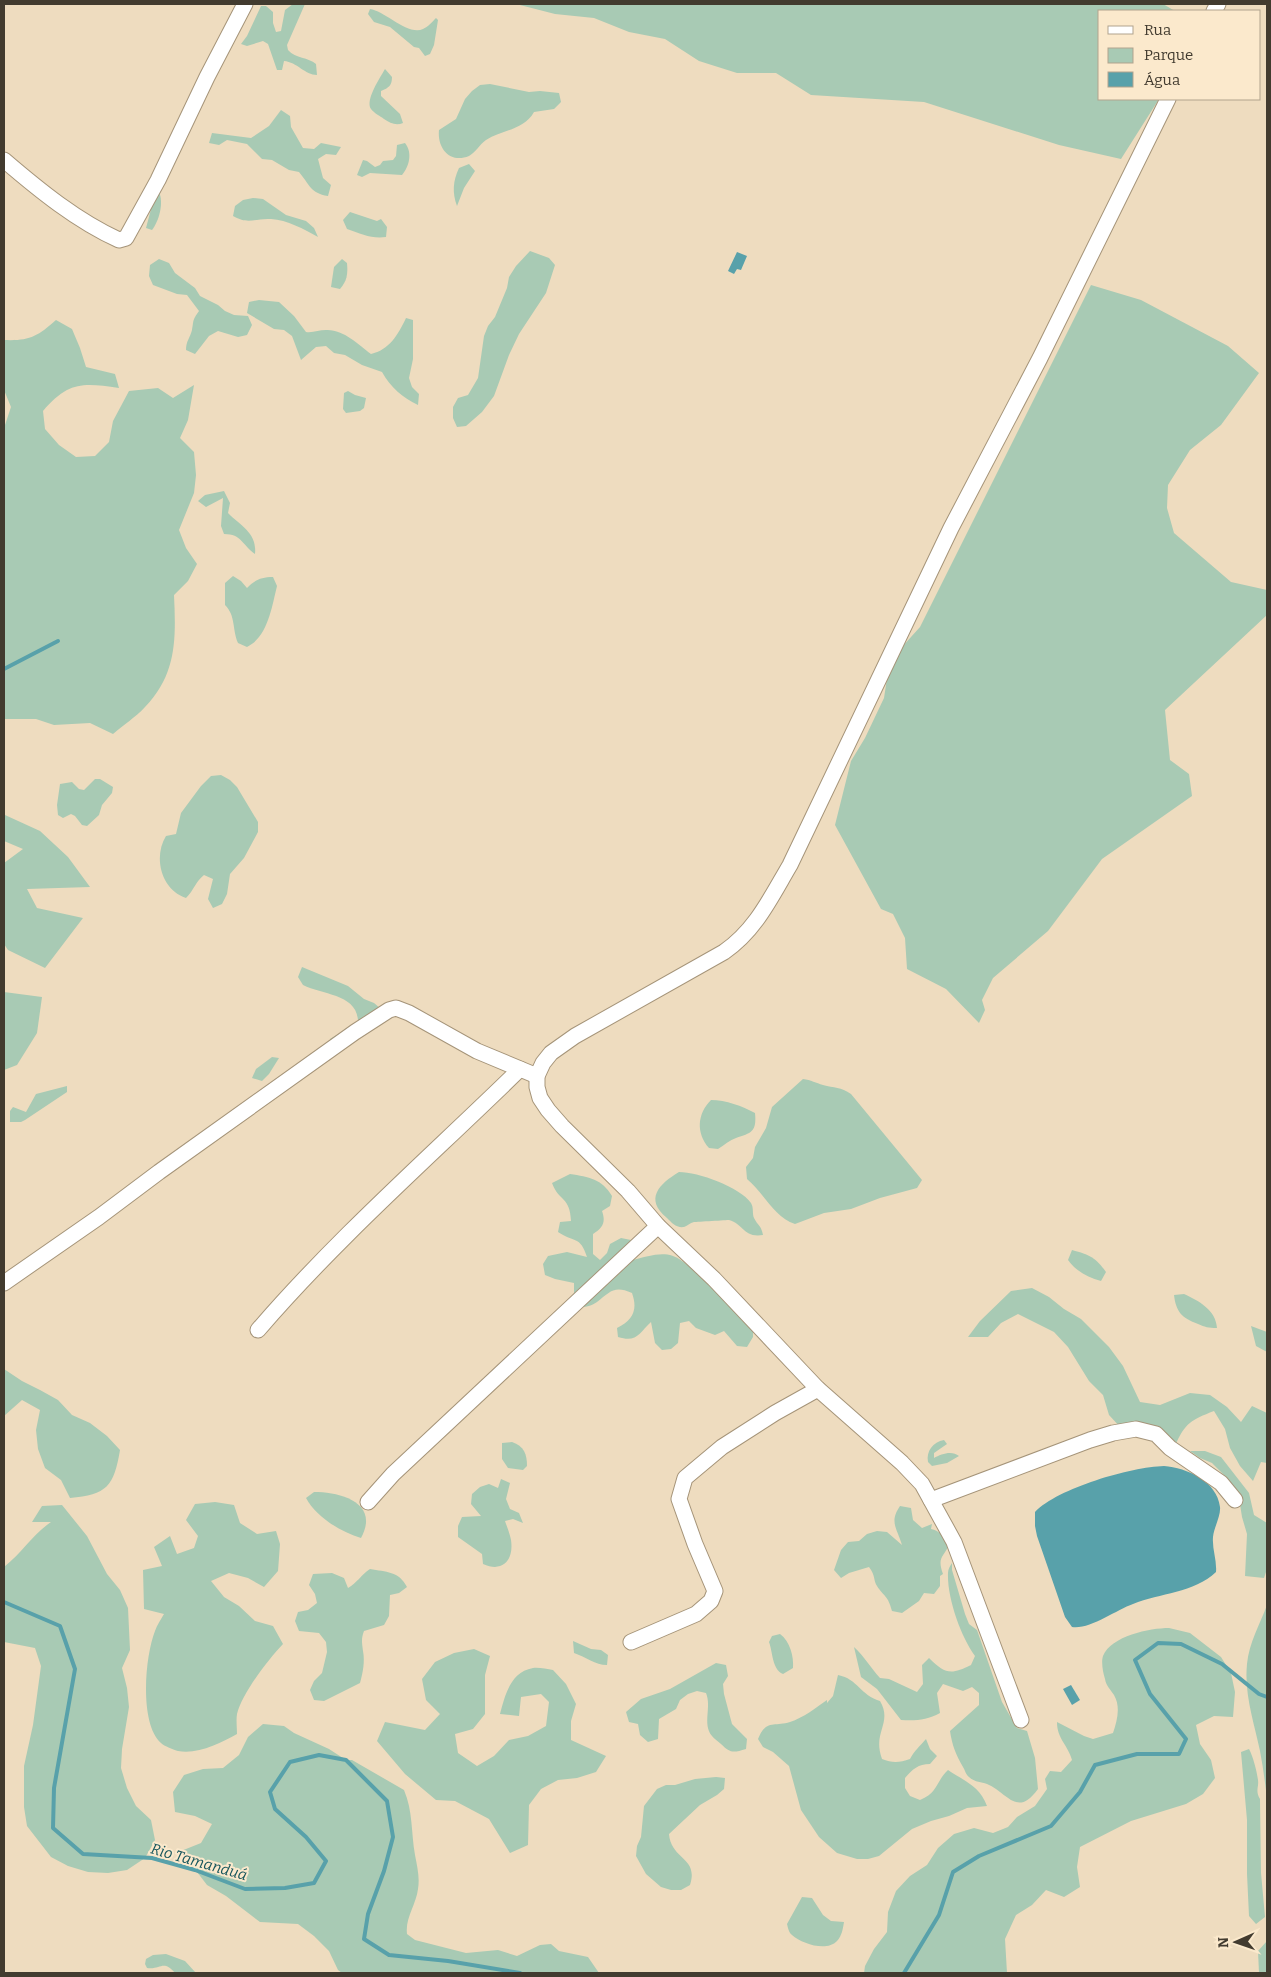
<svg xmlns="http://www.w3.org/2000/svg" width="1271" height="1977" font-family="Bitter,serif">
  <style>
    .green { fill: #a8cab4 }
    .water { fill: #58a1aa }
    .lines { fill: none; stroke-linecap: round; stroke-linejoin: round }
    .stream { stroke: #58a1aa; stroke-width: 4 }
    .minor-casing { stroke: #a59479; stroke-width: 17 }
    .minor { stroke: #fff; stroke-width: 15 }
    .labels { text-anchor: middle; stroke-width: 4; stroke-linejoin: round; paint-order: stroke }
    .water-label { font-size: 15px; font-style: italic; fill: #16555c; stroke: #fbe9cc }
  </style>
  <rect width="100%" height="100%" fill="#eedcbf"/>
  <g class="green">
    <path d="M 293,4 L 305,4 L 287,45 L 288,50 C 296,59 308,57 316,64 L 317,75 C 305,75 297,62 284,61 L 282,70 L 277,70 L 268,44 L 263,41 L 247,46 L 241,44 L 247,36 L 261,6 L 266,6 L 273,12 L 273,23 L 276,32 L 281,31 L 285,10 Z"/>
    <polygon points="516,4 1163,4 1175,11 1100,11 1100,99 1159,99 1121,159 1059,145 924,102 811,95 776,73 737,73 699,61 665,39 629,32 594,18 555,14"/>
    <path d="M 370,9 C 385,11 408,36 423,29 C 428,27 432,22 436,18 L 438,20 L 434,45 L 430,54 L 425,56 L 419,48 L 414,47 L 390,27 L 374,22 L 368,14 Z"/>
    <path d="M 385,69 L 392,77 C 392,85 389,88 381,91 L 381,96 L 400,114 L 403,123 C 396,126 390,123 384,119 C 380,116 374,113 371,109 C 365,100 380,78 385,69 Z"/>
    <path d="M 490,84 L 529,92 L 540,91 L 559,93 L 561,102 L 554,109 L 534,112 C 524,130 502,130 486,140 C 479,145 476,152 469,156 C 450,164 437,148 439,130 L 456,119 L 465,99 L 472,91 L 480,85 Z"/>
    <path d="M 281,110 L 290,116 L 291,127 L 303,148 L 314,149 L 321,143 L 341,147 L 336,155 L 326,154 L 318,159 L 323,178 L 331,185 L 328,196 C 310,193 310,185 299,172 L 289,170 L 272,160 L 262,159 L 247,144 L 227,140 L 219,145 L 209,143 L 212,133 L 251,138 L 269,126 Z"/>
    <path d="M 405,143 C 413,153 409,167 402,175 L 370,173 L 362,177 L 357,175 L 363,160 L 367,161 L 375,167 L 380,165 L 383,161 L 393,160 L 396,156 L 397,145 Z"/>
    <path d="M 469,164 L 475,171 L 464,188 L 457,206 C 452,192 453,181 459,168 Z"/>
    <path d="M 159,192 C 164,203 159,221 152,230 L 146,228 L 154,198 Z"/>
    <path d="M 253,198 L 263,199 L 286,215 L 306,221 L 314,228 L 318,237 C 304,229 287,220 271,219 C 254,218 249,225 233,216 L 235,206 L 243,200 Z"/>
    <path d="M 350,212 L 377,221 L 381,219 L 387,227 L 386,237 C 372,239 361,234 347,229 L 343,220 Z"/>
    <polygon points="530,251 549,258 555,265 546,293 519,334 509,355 494,396 482,412 466,426 457,427 453,418 453,407 458,398 468,395 478,378 484,336 488,326 495,317 507,288 509,277 516,266"/>
    <path d="M 159,259 L 169,263 L 175,273 L 195,288 L 200,296 L 218,305 L 225,311 L 234,315 L 248,316 L 252,325 L 247,335 L 238,337 L 218,331 L 209,336 L 195,354 L 186,350 C 186,341 190,338 192,330 C 194,320 192,321 199,311 L 187,295 L 177,294 L 153,285 L 149,276 L 150,265 Z"/>
    <path d="M 342,259 L 347,263 C 348,274 347,281 340,289 L 331,287 L 334,267 Z"/>
    <polygon points="1091,285 1141,300 1228,346 1259,373 1221,425 1190,450 1168,485 1167,508 1174,533 1231,582 1267,590 1267,615 1165,710 1170,760 1189,774 1192,796 1102,859 1048,931 993,978 982,1000 985,1010 979,1023 946,989 907,969 905,938 893,914 881,909 835,825 851,761 865,738 884,698 888,672 902,647 920,627"/>
    <path d="M 259,300 L 279,302 L 294,316 L 306,332 C 313,333 319,330 326,330 C 343,329 358,344 371,354 C 389,350 398,335 406,318 L 413,320 L 413,359 L 409,378 L 412,387 L 419,394 L 418,405 C 402,397 391,388 382,372 L 362,365 L 345,355 L 334,353 L 326,346 L 316,347 L 301,360 L 292,336 L 284,330 L 274,329 L 247,313 L 249,302 Z"/>
    <path d="M 56,320 L 72,329 L 80,348 L 86,367 L 115,374 L 119,388 C 83,383 69,381 43,411 L 45,429 L 59,445 L 76,457 L 95,456 L 109,442 L 113,421 L 129,391 L 158,388 L 173,398 L 194,385 L 188,420 L 180,438 L 194,452 L 196,475 L 194,493 L 179,530 L 186,548 L 197,564 L 188,581 L 174,595 C 176,638 177,674 145,707 C 136,717 123,725 113,734 L 90,723 L 54,725 L 36,719 L 4,719 L 4,428 L 11,407 L 4,390 L 4,340 C 29,341 37,337 56,320 Z"/>
    <polygon points="348,391 355,395 366,398 364,408 360,411 346,413 343,409 344,393"/>
    <path d="M 224,491 L 230,503 L 228,513 C 242,527 257,533 255,554 C 242,545 242,534 224,534 L 221,526 L 223,498 L 206,507 L 198,501 L 205,495 Z"/>
    <path d="M 233,576 L 241,581 L 247,588 C 255,580 261,577 273,577 L 277,586 C 272,606 268,637 247,647 L 238,643 C 232,629 236,616 225,605 L 225,583 Z"/>
    <path d="M 221,775 L 230,780 L 237,787 L 258,822 L 258,832 L 244,858 L 230,874 L 227,894 L 222,904 L 213,908 L 208,899 L 213,879 L 204,875 C 196,881 194,890 186,898 C 161,890 153,857 166,836 L 176,834 L 181,813 L 201,786 L 211,776 Z"/>
    <polygon points="95,779 100,779 113,787 112,793 102,805 99,815 87,826 82,825 75,816 71,814 63,818 58,815 57,805 60,784 72,782 79,789 84,790"/>
    <polygon points="5,815 40,831 68,857 90,887 27,889 37,908 83,918 45,968 8,950 4,944 4,863 23,849 4,841"/>
    <path d="M 302,967 L 348,986 L 364,999 L 374,1003 L 381,1009 L 330,1043 L 330,1039 L 358,1022 C 358,994 323,995 303,985 L 298,977 Z"/>
    <polygon points="4,992 42,997 37,1033 17,1065 4,1070"/>
    <polygon points="272,1057 279,1058 269,1074 262,1081 252,1078 256,1069"/>
    <path d="M 803,1079 C 811,1080 816,1083 823,1085 C 834,1088 841,1087 851,1094 L 922,1180 L 917,1188 L 880,1198 L 851,1209 L 824,1213 L 795,1224 C 774,1217 764,1193 747,1179 L 746,1167 L 753,1158 L 755,1147 L 766,1128 L 772,1107 Z"/>
    <polygon points="67,1086 67,1092 25,1120 21,1122 10,1122 10,1111 13,1107 26,1112 36,1094"/>
    <path d="M 711,1100 C 726,1100 742,1106 755,1113 C 757,1132 751,1133 736,1138 C 730,1140 724,1145 718,1149 L 709,1148 C 696,1133 697,1114 711,1100 Z"/>
    <path d="M 679,1172 C 698,1172 740,1187 751,1203 C 754,1208 752,1213 754,1218 C 758,1226 761,1225 763,1235 C 743,1238 744,1224 729,1220 C 727,1220 697,1222 694,1222 C 690,1223 687,1226 684,1227 C 676,1228 672,1223 667,1218 C 644,1199 659,1184 679,1172 Z"/>
    <path d="M 570,1174 C 589,1177 602,1179 612,1196 L 610,1206 L 602,1211 C 606,1222 603,1228 593,1234 L 593,1254 L 600,1260 L 607,1253 L 610,1244 L 621,1238 L 631,1240 L 629,1249 L 633,1260 C 650,1256 667,1249 682,1261 C 691,1267 695,1272 705,1276 L 753,1327 L 753,1337 L 747,1347 L 737,1346 L 724,1331 L 715,1335 L 696,1328 L 689,1321 L 680,1323 L 678,1343 L 671,1349 L 662,1350 L 655,1343 L 651,1322 C 639,1333 637,1343 618,1337 L 617,1328 C 633,1320 638,1310 632,1293 C 614,1285 610,1292 597,1302 C 592,1306 584,1307 578,1308 L 569,1303 L 574,1293 L 574,1283 L 555,1279 L 545,1275 L 543,1264 L 548,1256 L 567,1252 L 587,1257 C 580,1235 574,1243 558,1232 L 560,1222 L 571,1221 C 570,1196 559,1202 552,1183 Z"/>
    <path d="M 1072,1250 C 1090,1255 1095,1257 1106,1272 L 1101,1281 C 1087,1277 1076,1271 1068,1260 Z"/>
    <path d="M 1032,1288 L 1049,1297 L 1064,1309 L 1081,1319 L 1109,1347 L 1123,1366 L 1140,1402 L 1160,1405 L 1190,1393 L 1210,1395 L 1227,1407 L 1241,1422 L 1252,1406 L 1267,1413 L 1267,1463 L 1261,1462 L 1253,1481 L 1240,1466 L 1230,1448 L 1225,1429 L 1214,1411 C 1191,1420 1185,1423 1175,1446 L 1121,1428 L 1109,1415 L 1103,1395 L 1089,1381 L 1068,1347 L 1054,1332 L 1018,1314 L 1001,1323 L 988,1337 L 968,1337 L 980,1321 L 1011,1291 Z"/>
    <path d="M 1184,1294 C 1199,1301 1216,1310 1217,1328 C 1208,1328 1205,1327 1198,1324 C 1182,1318 1176,1312 1174,1295 Z"/>
    <polygon points="1251,1326 1267,1332 1267,1352 1256,1346"/>
    <path d="M 4,1369 L 22,1381 L 40,1390 L 58,1400 L 72,1415 L 90,1423 L 107,1436 L 120,1450 C 114,1486 107,1495 70,1498 L 61,1480 L 45,1468 L 38,1449 L 36,1430 L 40,1410 L 22,1400 L 4,1416 Z"/>
    <path d="M 944,1440 L 947,1444 L 934,1453 L 934,1458 C 941,1454 952,1450 959,1456 L 947,1463 L 932,1466 L 928,1462 C 926,1451 933,1442 944,1440 Z"/>
    <path d="M 512,1442 C 524,1446 527,1454 527,1466 L 523,1470 L 508,1468 L 502,1459 L 502,1443 Z"/>
    <polygon points="1190,1451 1205,1451 1221,1457 1249,1493 1254,1515 1267,1523 1267,1569 1264,1578 1245,1576 1247,1534 1242,1517 1239,1498 1224,1475 1212,1463 1200,1458"/>
    <path d="M 501,1479 L 510,1483 L 506,1499 L 510,1509 L 519,1513 L 523,1523 L 513,1519 L 505,1521 C 507,1527 510,1534 511,1540 C 514,1560 503,1573 483,1564 L 482,1554 L 458,1537 L 458,1526 L 462,1517 L 481,1516 L 471,1504 L 472,1494 L 480,1487 L 489,1484 L 498,1488 Z"/>
    <path d="M 314,1492 C 341,1492 380,1503 361,1538 C 341,1532 316,1517 306,1498 Z"/>
    <path d="M 215,1502 L 234,1505 L 240,1523 L 257,1534 L 276,1531 L 280,1544 L 278,1571 L 264,1587 L 248,1578 L 229,1573 L 211,1581 L 224,1597 L 239,1606 L 255,1621 L 273,1626 L 283,1644 C 268,1660 242,1693 237,1714 C 236,1720 237,1728 237,1734 C 221,1743 197,1755 178,1751 C 174,1750 164,1746 161,1743 C 139,1723 145,1656 155,1631 C 157,1625 161,1619 164,1614 L 144,1609 L 143,1570 L 162,1566 L 154,1547 L 170,1536 L 177,1554 L 194,1548 L 198,1536 L 186,1520 L 195,1504 Z"/>
    <path d="M 62,1505 L 87,1536 L 107,1574 L 120,1590 L 128,1608 L 130,1650 L 122,1668 L 127,1688 L 129,1707 L 122,1749 L 121,1768 L 127,1788 L 136,1806 L 151,1820 L 155,1840 L 145,1858 L 127,1870 L 108,1873 L 88,1872 L 68,1866 L 51,1857 L 27,1826 L 24,1807 L 24,1766 L 33,1725 L 41,1666 L 35,1648 L 4,1642 L 4,1567 C 22,1553 32,1535 51,1522 L 32,1522 L 42,1506 Z"/>
    <path d="M 900,1506 L 911,1508 L 913,1520 L 922,1528 L 932,1524 L 931,1529 C 939,1530 946,1538 949,1545 C 943,1558 937,1557 943,1574 L 940,1576 L 940,1586 L 934,1594 L 924,1593 L 919,1601 L 902,1613 L 892,1611 C 888,1595 884,1597 877,1586 C 873,1580 876,1576 869,1567 L 849,1573 L 841,1578 L 834,1570 L 841,1550 L 848,1542 L 859,1541 L 867,1534 L 877,1531 L 887,1532 L 902,1545 C 897,1528 889,1522 900,1506 Z"/>
    <path d="M 952,1563 L 952,1570 L 965,1614 L 969,1624 L 977,1630 L 1002,1702 L 1017,1728 L 1027,1731 L 1035,1758 L 1038,1789 C 1017,1818 1008,1793 987,1784 C 981,1782 974,1782 969,1777 C 966,1775 965,1770 963,1767 C 956,1755 952,1745 950,1731 L 979,1705 L 979,1693 L 972,1687 L 963,1691 L 943,1684 L 937,1693 L 940,1713 C 927,1720 916,1721 901,1720 L 877,1689 L 861,1677 L 854,1647 C 864,1656 871,1668 880,1678 L 889,1679 L 917,1692 L 923,1684 L 922,1665 L 929,1658 C 945,1674 951,1675 971,1665 L 975,1656 C 961,1637 947,1598 948,1573 C 948,1569 950,1566 952,1563 Z"/>
    <path d="M 370,1569 C 386,1572 399,1571 407,1587 L 399,1593 L 390,1595 L 389,1616 L 384,1625 L 364,1631 C 361,1639 362,1642 363,1651 C 365,1662 363,1672 360,1683 L 324,1701 L 314,1700 L 310,1690 L 314,1681 L 322,1673 L 327,1652 L 326,1642 L 319,1633 L 299,1631 L 295,1621 L 298,1612 L 308,1610 L 317,1603 L 315,1594 L 309,1585 L 313,1574 L 332,1573 L 344,1578 L 348,1588 C 357,1583 361,1575 370,1569 Z"/>
    <path d="M 1267,1605 L 1267,1798 C 1265,1782 1263,1767 1260,1751 C 1254,1722 1244,1694 1247,1664 C 1249,1643 1260,1624 1267,1605 Z"/>
    <path d="M 1169,1628 L 1190,1633 L 1221,1657 L 1231,1673 L 1235,1692 L 1233,1717 L 1214,1716 L 1196,1725 L 1200,1744 L 1211,1760 L 1215,1778 L 1203,1794 L 1186,1804 L 1131,1821 L 1080,1847 L 1077,1867 L 1080,1887 L 1064,1897 L 1046,1890 L 1032,1905 L 1016,1915 L 1005,1939 L 1007,1973 L 864,1973 L 865,1966 L 874,1949 L 887,1932 L 888,1912 L 896,1891 L 910,1876 L 927,1865 L 938,1848 L 954,1834 L 974,1828 L 993,1833 L 1008,1827 L 1017,1817 L 1035,1806 L 1047,1789 L 1045,1779 L 1050,1771 L 1061,1772 L 1072,1760 C 1068,1745 1057,1739 1057,1722 L 1084,1736 L 1093,1739 L 1113,1733 C 1117,1721 1121,1707 1114,1695 C 1111,1690 1106,1686 1105,1679 C 1103,1673 1101,1662 1103,1656 C 1111,1636 1150,1628 1169,1628 Z"/>
    <path d="M 780,1634 C 790,1641 794,1657 793,1668 L 783,1674 C 772,1669 773,1653 769,1642 L 772,1636 Z"/>
    <path d="M 573,1641 L 591,1649 L 601,1650 L 608,1655 L 607,1665 C 595,1665 586,1657 574,1653 Z"/>
    <path d="M 474,1649 L 490,1656 L 485,1675 L 485,1714 L 473,1729 L 455,1734 L 458,1753 L 477,1766 L 494,1756 L 509,1740 L 528,1736 L 546,1726 L 549,1702 L 541,1694 L 521,1697 L 519,1716 L 500,1714 C 505,1696 510,1672 533,1668 C 538,1667 547,1669 553,1670 L 566,1684 L 576,1704 L 571,1721 L 571,1740 L 606,1756 L 596,1772 L 577,1778 L 558,1780 L 541,1789 L 529,1805 L 528,1845 L 510,1853 L 489,1819 L 455,1801 L 436,1800 L 405,1774 L 377,1741 L 385,1722 L 425,1730 L 440,1714 L 426,1700 L 422,1679 L 435,1662 L 454,1653 Z"/>
    <path d="M 716,1663 L 726,1665 L 728,1676 L 723,1684 L 724,1694 L 732,1724 L 747,1739 L 746,1749 C 733,1753 730,1753 721,1744 C 718,1741 714,1739 712,1736 C 702,1724 712,1707 706,1693 L 697,1691 L 688,1694 L 680,1700 L 676,1709 L 659,1719 L 658,1739 L 648,1742 L 640,1735 L 638,1724 L 629,1722 L 626,1712 L 641,1699 L 670,1689 Z"/>
    <path d="M 838,1675 C 858,1679 860,1695 880,1701 C 893,1723 872,1732 882,1759 C 892,1763 899,1763 910,1759 C 914,1751 920,1746 926,1739 L 930,1749 L 937,1756 L 930,1764 C 918,1764 913,1769 905,1778 L 905,1788 L 910,1796 L 920,1800 C 938,1793 936,1781 948,1770 C 964,1781 980,1786 987,1806 L 967,1808 L 949,1816 L 931,1821 L 912,1829 L 879,1856 L 868,1859 L 857,1859 L 837,1853 L 819,1837 L 801,1810 L 789,1766 L 773,1752 L 763,1747 L 758,1739 C 766,1719 774,1727 790,1722 C 803,1718 817,1707 827,1700 L 827,1703 L 833,1696 Z"/>
    <path d="M 263,1724 L 284,1726 L 294,1733 L 329,1749 L 346,1760 L 352,1760 L 404,1790 C 413,1811 411,1832 415,1855 C 417,1866 420,1877 418,1889 C 416,1905 405,1918 407,1934 L 415,1940 L 466,1953 L 498,1950 L 517,1956 L 540,1945 L 551,1944 L 559,1951 L 588,1957 L 599,1973 L 342,1973 L 338,1970 L 329,1951 L 314,1936 L 298,1924 L 260,1922 L 226,1896 L 207,1885 L 181,1851 L 201,1843 L 212,1824 L 195,1816 L 175,1812 L 173,1792 L 184,1775 L 203,1769 L 223,1768 L 239,1755 L 248,1737 Z"/>
    <path d="M 1249,1749 C 1253,1756 1257,1772 1258,1780 C 1259,1787 1255,1791 1260,1799 L 1261,1873 L 1265,1917 L 1256,1924 L 1249,1916 L 1247,1874 L 1247,1820 L 1241,1752 Z"/>
    <path d="M 716,1777 L 725,1778 L 724,1789 L 717,1795 L 700,1805 L 669,1834 C 671,1860 699,1857 690,1885 L 681,1890 L 671,1890 L 661,1887 L 646,1874 L 636,1856 L 637,1846 L 641,1837 L 644,1806 L 657,1789 L 666,1785 L 675,1785 L 695,1779 Z"/>
    <path d="M 802,1897 L 812,1898 L 823,1915 L 831,1921 L 844,1922 C 843,1928 842,1936 837,1941 C 827,1952 802,1944 792,1935 C 789,1933 788,1928 787,1924 Z"/>
    <polygon points="1267,1941 1267,1973 1259,1973 1258,1951"/>
    <path d="M 166,1954 L 185,1961 L 196,1973 L 175,1973 C 163,1959 161,1970 147,1968 L 145,1964 L 146,1959 L 153,1955 Z"/>
  </g>
  <g class="water">
    <polygon points="737,252 747,256 741,270 737,269 734,274 728,271"/>
    <path d="M 1164,1466 C 1187,1468 1217,1481 1220,1507 C 1221,1516 1214,1527 1213,1537 C 1212,1549 1217,1560 1216,1572 C 1194,1593 1160,1593 1133,1604 C 1116,1610 1089,1630 1072,1627 L 1065,1617 L 1037,1536 L 1035,1526 L 1035,1512 C 1058,1488 1131,1467 1164,1466 Z"/>
    <polygon points="1071,1685 1080,1700 1072,1705 1063,1689"/>
  </g>
  <g class="lines">
    <g class="stream">
      <polyline points="4,669 58,641"/>
      <polyline points="4,1602 60,1626 75,1669 54,1788 53,1828 83,1854 152,1858 195,1870 245,1889 285,1888 314,1883 326,1861 306,1837 275,1809 270,1792 290,1762 319,1755 346,1760 387,1801 393,1837 384,1871 368,1914 364,1939 389,1955 448,1961 520,1973"/>
      <polyline points="904,1973 939,1915 953,1872 979,1856 1051,1826 1080,1792 1095,1765 1137,1754 1179,1754 1186,1739 1150,1694 1135,1660 1158,1643 1181,1644 1222,1664 1259,1694 1267,1697"/>
    </g>
    <defs>
      <g id="minor">
        <polyline points="1214,11 1218,4"/>
        <path d="M 4,160 C 39,190 77,221 119,240 L 126,238 L 158,180 L 207,77 L 245,4"/>
        <polyline points="4,1283 99,1217 159,1172 355,1032 389,1010 396,1008 409,1013 477,1051 537,1076"/>
        <path d="M 258,1330 C 339,1236 432,1155 520,1069"/>
        <polyline points="931,1500 1090,1440 1113,1433 1136,1429 1156,1434 1170,1448 1221,1483 1235,1500"/>
        <polyline points="368,1502 393,1474 658,1226"/>
        <polyline points="631,1642 696,1614 711,1601 715,1591 695,1544 679,1499 685,1478 722,1447 775,1413 818,1389"/>
        <path d="M 1021,1720 L 954,1542 L 922,1484 L 902,1463 L 818,1389 L 714,1279 L 658,1226 L 628,1191 L 562,1126 L 548,1110 L 540,1098 L 537,1087 L 537,1076 L 543,1063 L 551,1053 L 575,1036 L 724,952 C 756,930 771,897 790,865 L 951,528 L 1040,358 L 1168,99"/>
      </g>
    </defs>
    <use href="#minor" class="minor-casing"/>
    <use href="#minor" class="minor"/>
  </g>
  <g class="labels">
    <g class="water-label">
      <text transform="translate(199 1862) rotate(16)" y="5">Rio Tamanduá</text>
    </g>
  </g>
  <rect width="1271" height="1977" fill="none" stroke="#423b2f" stroke-width="10"/>
  <rect x="1098" y="10" width="162" height="90" fill="#fbe9cc" stroke="#b1a38d"/>
  <rect x="1108" y="26" width="25" height="8" fill="#ffffff" stroke="#b1a38d"/>
  <text x="1144" y="35" font-size="15" fill="#423b2f">Rua</text>
  <rect x="1108" y="48" width="25" height="15" fill="#a8cab4" stroke="#b1a38d"/>
  <text x="1144" y="60" font-size="15" fill="#423b2f">Parque</text>
  <rect x="1108" y="72" width="25" height="15" fill="#58a1aa" stroke="#b1a38d"/>
  <text x="1144" y="85" font-size="15" fill="#423b2f">Água</text>
  <g transform="translate(1236 1942) rotate(268)" stroke="#fbe9cc" stroke-width="4" paint-order="stroke">
  <path d="M0-4L9 19L0 12L-9 19Z" fill="#423b2f"/>
  <text y="-8" font-size="14" font-weight="bold" text-anchor="middle" fill="#423b2f">N</text>
  </g>
</svg>
